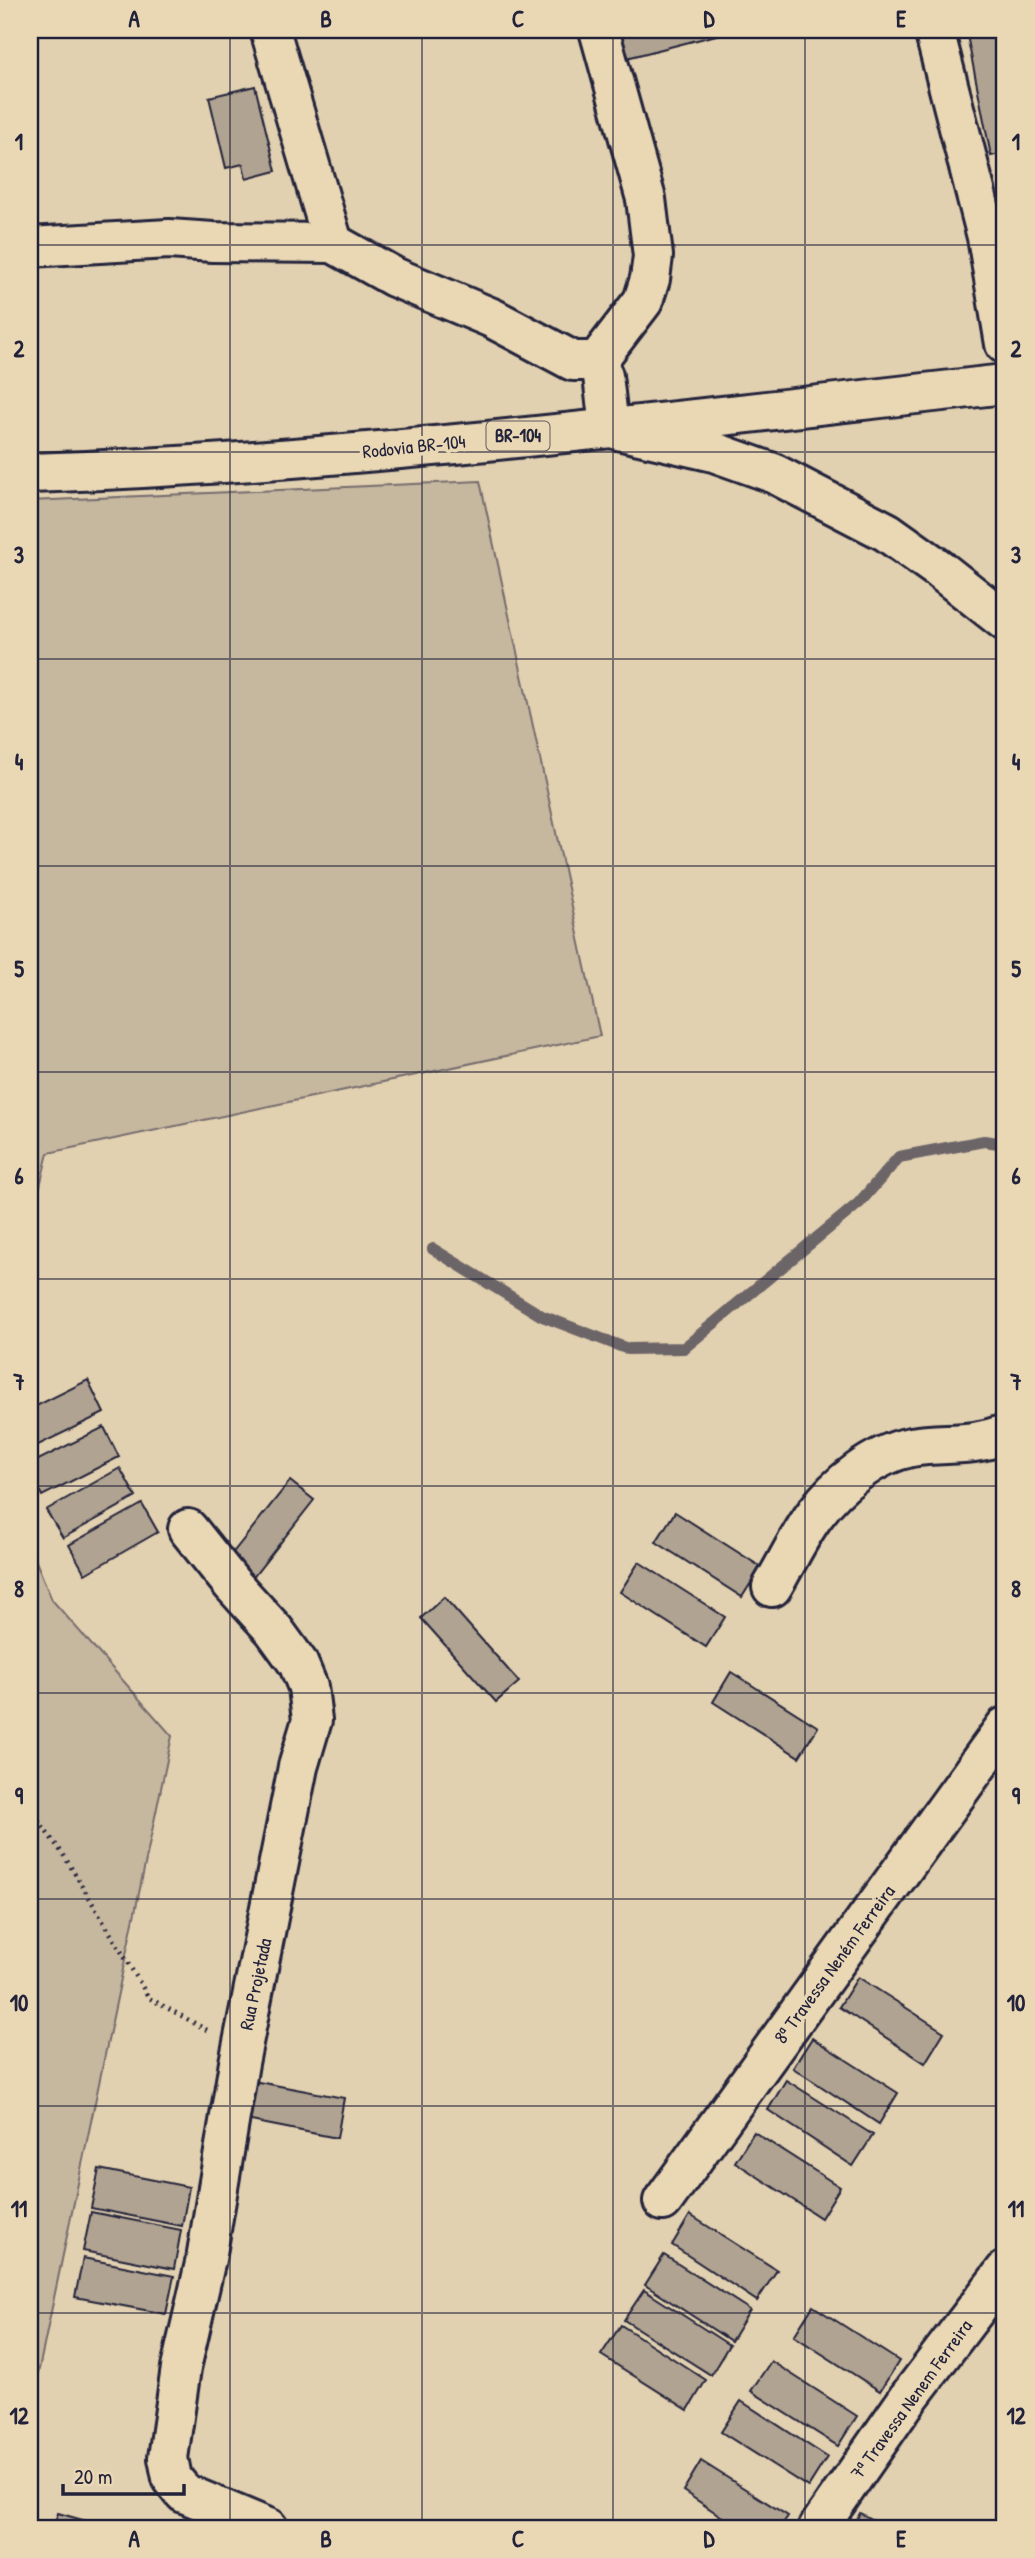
<svg xmlns="http://www.w3.org/2000/svg" width="1035" height="2558" font-family="'Patrick Hand',sans-serif">
  <style>
    .green { fill: #c6b79f; stroke: #746c6d; stroke-width: 2 }
    .lines { fill: none; stroke-linecap: round; stroke-linejoin: round }
    .stream { stroke: #6c6568; stroke-width: 12 }
    .building { fill: #b0a391; stroke: #22223b; stroke-width: 2 }
    .minor-casing { stroke: #22223b; stroke-width: 44 }
    .major-casing { stroke: #22223b; stroke-width: 44 }
    .highway-casing { stroke: #22223b; stroke-width: 44 }
    .path { stroke: #22223b; stroke-width: 4.5; stroke-dasharray: 2 5; stroke-linecap: butt }
    .minor { stroke: #ead8b5; stroke-width: 38 }
    .major { stroke: #ead8b5; stroke-width: 38 }
    .highway { stroke: #ead8b5; stroke-width: 38 }
    .grid { fill: none; stroke: #22223b; stroke-width: 2; stroke-opacity: 0.55 }
    .labels { text-anchor: middle; stroke-width: 7; stroke-linejoin: round; paint-order: stroke }
    .shield { fill: #ead8b5; stroke: #5e5960; stroke-width: 2 }
    .shield-label { font-size: 18px; font-weight: bold; fill: #22223b }
    .street-label { font-size: 19px; fill: #22223b; stroke: #ead8b5 }
    .neatline { fill: none; stroke: #22223b; stroke-width: 2.5 }
    .grid-label { font-size: 23px; text-anchor: middle; font-weight: bold; fill: #22223b }
  </style>
  <rect width="100%" height="100%" fill="#e2d1b0"/>
  <filter id="ink" filterUnits="userSpaceOnUse"><feTurbulence type="fractalNoise" baseFrequency=".0143" numOctaves="2"/><feDisplacementMap in="SourceGraphic" scale="14" xChannelSelector="R" yChannelSelector="G"/><feConvolveMatrix kernelMatrix="1 2 1 2 8 2 1 2 1" color-interpolation-filters="sRGB"/></filter>
  <g filter="url(#ink)">
    <g class="green">
      <polygon points="480,481 600,1036 48,1153 30,1227 30,501"/>
      <polygon points="30,1547 52,1600 172,1736 30,2412"/>
    </g>
    <g class="lines">
      <polyline class="stream" points="433,1249 542,1316 628,1349 684,1348 859,1203 899,1157 984,1141 1005,1144"/>
    </g>
    <g class="building">
      <polygon points="616,30 736,30 623,59"/>
      <polygon points="966,30 1005,30 1005,153 991,156"/>
      <polygon points="255,86 276,171 246,179 243,164 226,168 209,97"/>
      <polygon points="88,1380 104,1413 30,1449 30,1409"/>
      <polygon points="104,1427 119,1457 42,1496 30,1471 30,1464"/>
      <polygon points="120,1468 136,1497 63,1538 46,1510"/>
      <polygon points="290,1481 314,1500 251,1580 227,1560"/>
      <polygon points="142,1504 158,1532 85,1574 69,1545"/>
      <polygon points="675,1512 761,1567 742,1597 656,1542"/>
      <polygon points="639,1562 725,1617 706,1647 620,1592"/>
      <polygon points="444,1597 519,1682 496,1702 421,1618"/>
      <polygon points="731,1672 818,1727 799,1757 713,1702"/>
      <polygon points="858,1977 944,2032 925,2063 839,2007"/>
      <polygon points="812,2038 898,2093 879,2124 793,2068"/>
      <polygon points="786,2080 873,2135 853,2166 768,2110"/>
      <polygon points="253,2081 344,2098 337,2138 246,2120"/>
      <polygon points="754,2132 840,2187 821,2218 735,2162"/>
      <polygon points="99,2169 189,2187 182,2226 91,2208"/>
      <polygon points="91,2212 181,2230 174,2269 83,2251"/>
      <polygon points="690,2215 777,2270 757,2301 672,2245"/>
      <polygon points="664,2255 750,2310 731,2341 645,2285"/>
      <polygon points="83,2258 174,2276 166,2314 75,2297"/>
      <polygon points="644,2290 729,2345 711,2375 624,2320"/>
      <polygon points="813,2306 899,2361 880,2391 794,2336"/>
      <polygon points="621,2325 706,2380 688,2410 601,2355"/>
      <polygon points="771,2361 857,2416 838,2446 751,2391"/>
      <polygon points="741,2401 827,2457 808,2487 721,2432"/>
      <polygon points="701,2461 788,2516 780,2528 739,2528 683,2491"/>
      <polygon points="58,2513 104,2526 104,2528 53,2528"/>
      <polygon points="860,2513 887,2528 852,2528"/>
    </g>
    <g class="lines">
      <defs>
        <g id="minor">
          <polyline points="270,30 333,243"/>
          <polyline points="934,30 987,237 1005,344"/>
          <polyline points="30,247 169,239 213,242 333,243 394,277 492,318 573,361 597,361 603,376 609,427"/>
          <polyline points="597,361 643,301 650,279 653,256 646,199 599,30"/>
          <polyline points="188,1529 232,1584 274,1630 298,1663 308,1687 312,1720 298,1767 239,2063 206,2259 181,2368 168,2458 172,2478 184,2493 268,2528"/>
          <path d="M 772,1587 C 787,1563 799,1535 816,1513 C 837,1484 875,1454 911,1447 C 945,1441 969,1448 1005,1434"/>
          <polyline points="663,2201 1005,1727"/>
          <polyline points="818,2528 909,2397 1005,2271"/>
        </g>
        <polyline id="major" points="618,430 714,452 773,473 887,532 939,569 1005,621"/>
        <path id="highway" d="M 30,473 C 356,462 681,420 1005,384"/>
      </defs>
      <use href="#minor" class="minor-casing"/>
      <use href="#major" class="major-casing"/>
      <use href="#highway" class="highway-casing"/>
      <polyline class="path" points="30,1810 63,1854 149,1998 207,2030"/>
      <use href="#minor" class="minor"/>
      <use href="#major" class="major"/>
      <use href="#highway" class="highway"/>
    </g>
  </g>
  <path class="grid" d="M 230,30 L 230,2528M 422,30 L 422,2528M 613,30 L 613,2528M 805,30 L 805,2528M 30,245 L 1005,245M 30,452 L 1005,452M 30,659 L 1005,659M 30,866 L 1005,866M 30,1072 L 1005,1072M 30,1279 L 1005,1279M 30,1486 L 1005,1486M 30,1693 L 1005,1693M 30,1899 L 1005,1899M 30,2106 L 1005,2106M 30,2313 L 1005,2313"/>
  <g class="labels">
    <rect class="shield" x="486.5" y="421.5" width="63" height="29" rx="5"/>
    <g class="shield-label">
      <text x="518" y="442">BR-104</text>
    </g>
    <g class="street-label">
      <text transform="translate(414 446) rotate(-6)" y="7">Rodovia BR-104</text>
      <text transform="translate(834 1964) rotate(-54)" y="7">8ª Travessa Neném Ferreira</text>
      <text transform="translate(255 1984) rotate(-78)" y="7">Rua Projetada</text>
      <text transform="translate(911 2399) rotate(-54)" y="7">7ª Travessa Nenem Ferreira</text>
    </g>
  </g>
  <rect width="1035" height="2558" fill="none" stroke="#ead8b5" stroke-width="77"/>
  <path d="M63 2484v10h121v-10" fill="none" stroke="#22223b" stroke-width="3.5"/>
  <text x="74" y="2484" font-size="21" fill="#22223b" stroke="#ead8b5" stroke-width="5" paint-order="stroke">20 m</text>
  <rect x="38" y="38" width="958" height="2482" class="neatline"/>
  <g class="grid-label">
    <text x="134" y="27">A</text>
    <text x="326" y="27">B</text>
    <text x="518" y="27">C</text>
    <text x="709" y="27">D</text>
    <text x="901" y="27">E</text>
    <text x="19" y="150">1</text>
    <text x="1016" y="150">1</text>
    <text x="19" y="357">2</text>
    <text x="1016" y="357">2</text>
    <text x="19" y="563">3</text>
    <text x="1016" y="563">3</text>
    <text x="19" y="770">4</text>
    <text x="1016" y="770">4</text>
    <text x="19" y="977">5</text>
    <text x="1016" y="977">5</text>
    <text x="19" y="1184">6</text>
    <text x="1016" y="1184">6</text>
    <text x="19" y="1390">7</text>
    <text x="1016" y="1390">7</text>
    <text x="19" y="1597">8</text>
    <text x="1016" y="1597">8</text>
    <text x="19" y="1804">9</text>
    <text x="1016" y="1804">9</text>
    <text x="19" y="2011">10</text>
    <text x="1016" y="2011">10</text>
    <text x="19" y="2217">11</text>
    <text x="1016" y="2217">11</text>
    <text x="19" y="2424">12</text>
    <text x="1016" y="2424">12</text>
    <text x="134" y="2547">A</text>
    <text x="326" y="2547">B</text>
    <text x="518" y="2547">C</text>
    <text x="709" y="2547">D</text>
    <text x="901" y="2547">E</text>
  </g>
</svg>
